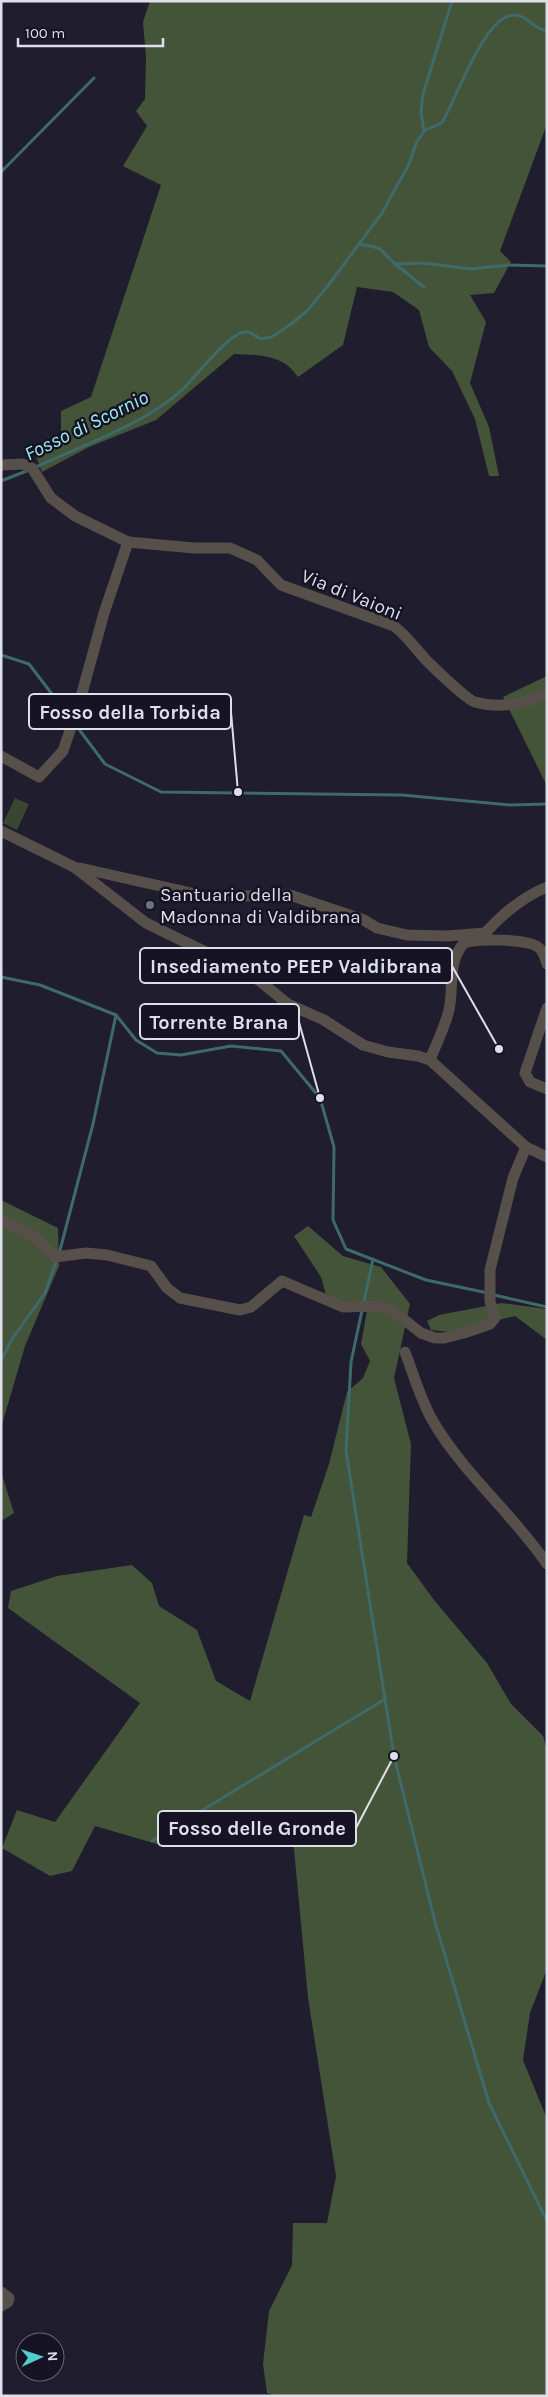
<svg xmlns="http://www.w3.org/2000/svg" width="548" height="2397" font-family="Karla,sans-serif">
  <style>
    .green { fill: #3a4632 }
    .forest { fill: #445438 }
    .lines { fill: none; stroke-linecap: round; stroke-linejoin: round }
    .stream { stroke: #3e6a6b; stroke-width: 3 }
    .street { stroke: #574f4a; stroke-width: 11 }
    .worship-dot { fill: #6b7280; stroke: #161424; stroke-width: 2 }
    .labels { text-anchor: middle; stroke-width: 5; stroke-linejoin: round; paint-order: stroke }
    .street-label { font-size: 19px; fill: #dfdfea; stroke: #161424 }
    .poi-label { font-size: 19px; fill: #dfdfea; stroke: #161424; text-anchor: start }
    .water-label { font-size: 20px; font-style: italic; fill: #9cedef; stroke: #161424 }
    .leader { fill: none; stroke: #dfdfea; stroke-width: 2 }
    .callout-dot { fill: #dfdfea; stroke: #161424; stroke-width: 2 }
    .callout { fill: #161424; stroke: #dfdfea; stroke-width: 2 }
    .callout-label { font-size: 20px; text-anchor: middle; font-weight: bold; fill: #dfdfea }
  </style>
  <rect width="100%" height="100%" fill="#1f1d2e"/>
  <polygon class="green" points="15,798 29,804 17,830 3,823"/>
  <g class="forest">
    <path d="M 150,1 L 547,1 L 547,124 L 500,251 L 511,262 L 494,293 L 470,295 L 486,322 L 470,383 L 489,427 L 499,476 L 489,476 L 475,419 L 452,371 L 429,347 L 419,310 L 393,292 L 357,287 L 343,345 L 298,377 C 283,354 259,355 234,354 L 156,420 L 89,447 L 42,472 L 36,456 L 61,440 L 61,411 L 91,397 L 161,185 L 123,166 L 147,126 L 136,111 L 145,99 L 146,57 L 143,22 Z"/>
    <polygon points="547,672 547,786 503,697 545,677"/>
    <polygon points="1,1200 58,1228 59,1266 25,1346 1,1428"/>
    <polygon points="308,1226 343,1256 381,1267 410,1304 394,1378 411,1444 407,1563 434,1600 487,1663 511,1704 543,1736 547,1750 547,1969 530,2013 523,2060 547,2119 547,2396 276,2396 267,2393 263,2364 269,2311 292,2265 293,2223 327,2223 336,2176 308,1998 292,1828 164,1846 95,1826 72,1871 50,1876 2,1848 17,1810 55,1822 140,1703 8,1608 11,1591 57,1576 132,1565 152,1583 159,1606 197,1630 216,1681 250,1701 304,1515 311,1517 329,1464 347,1392 363,1378 370,1361 361,1344 367,1311 326,1295 321,1277 294,1236"/>
    <polygon points="502,1303 547,1309 547,1340 515,1316 450,1332 431,1330 427,1321 439,1315"/>
    <polygon points="1,1472 14,1513 1,1521"/>
  </g>
  <g class="lines">
    <g class="stream">
      <path d="M 424,131 C 429,127 440,126 443,121 C 457,97 484,17 513,15 C 527,14 534,30 547,31"/>
      <polyline points="1,172 94,78"/>
      <polyline points="359,244 379,248 395,264 424,287"/>
      <polyline points="395,264 423,263 471,269 508,265 547,266"/>
      <path d="M 34,468 C 80,446 146,424 183,389 C 195,378 232,328 248,332 C 252,333 257,337 261,339 L 272,337 L 291,324 L 307,311 L 327,287 L 382,213 L 409,164 L 417,141 L 424,132 L 421,112 L 423,94 L 452,1"/>
      <polyline points="1,481 29,470"/>
      <polyline points="1,655 29,664 71,719"/>
      <polyline points="75,724 105,764 161,792 402,795 511,805 547,804"/>
      <polyline points="1,977 40,985 116,1015 136,1040 157,1053 181,1055 231,1046 281,1051 320,1098 334,1147 333,1220 346,1249 426,1280 488,1293"/>
      <polyline points="59,1254 93,1124 116,1015"/>
      <polyline points="373,1259 351,1362 346,1451 394,1756 435,1922 489,2103 547,2221"/>
      <polyline points="494,1295 547,1307"/>
      <polyline points="1,1361 12,1339 45,1293 57,1259"/>
      <polyline points="152,1841 385,1699"/>
    </g>
    <g class="street">
      <polyline points="1,465 23,464 32,468 51,498 75,516 128,542 104,613 79,704 63,751 39,777 1,756"/>
      <path d="M 128,542 L 194,548 L 230,548 L 257,560 L 281,585 L 394,626 C 407,636 415,648 426,660 C 433,667 467,700 475,702 C 499,709 526,704 547,693"/>
      <polyline points="1,831 74,867 146,923 251,974 288,1004 324,1020 363,1045 388,1052 418,1056 430,1060 526,1147 547,1157"/>
      <polyline points="80,868 209,897 290,895 364,920 377,928 407,935 447,936 485,933"/>
      <path d="M 480,939 C 498,918 522,897 547,887"/>
      <polyline points="547,1008 525,1073 530,1082 547,1089"/>
      <path d="M 430,1060 C 436,1044 445,1027 449,1010 C 454,987 447,962 464,943 C 477,938 527,939 538,947 C 544,951 545,958 547,964"/>
      <polyline points="1,1220 35,1237 55,1257 86,1253 107,1255 151,1266 167,1288 180,1298 240,1310 251,1307 282,1281 343,1307 377,1306 392,1310 421,1333 435,1338 444,1338 464,1333 490,1324 495,1318 490,1301 490,1270 513,1178 526,1147"/>
      <path d="M 405,1352 C 414,1375 421,1402 434,1423 C 465,1475 513,1514 547,1564"/>
      <polyline points="1,2292 9,2298 8,2302 1,2306"/>
    </g>
  </g>
  <circle class="worship-dot" cx="150" cy="905" r="5"/>
  <g class="labels">
    <g class="street-label">
      <text transform="translate(352 594) rotate(22)" y="7">Via di Vaioni</text>
    </g>
    <g class="poi-label">
      <text x="160" y="901">Santuario della<tspan x="160" dy="22">Madonna di Valdibrana</tspan></text>
    </g>
    <g class="water-label">
      <text transform="translate(86 425) rotate(-26)" y="7">Fosso di Scornio</text>
    </g>
  </g>
  <path class="leader" d="M238 792L231 712M499 1049L452 966M320 1098L299 1022M394 1756L356 1828"/>
  <g class="callout-dot">
    <circle cx="238" cy="792" r="5"/>
    <circle cx="499" cy="1049" r="5"/>
    <circle cx="320" cy="1098" r="5"/>
    <circle cx="394" cy="1756" r="5"/>
  </g>
  <g class="callout">
    <rect x="29" y="694" width="202" height="35" rx="5"/>
    <rect x="140" y="948" width="312" height="35" rx="5"/>
    <rect x="140" y="1004" width="159" height="35" rx="5"/>
    <rect x="158" y="1811" width="198" height="35" rx="5"/>
  </g>
  <g class="callout-label">
    <text x="130" y="719">Fosso della Torbida</text>
    <text x="296" y="973">Insediamento PEEP Valdibrana</text>
    <text x="219" y="1029">Torrente Brana</text>
    <text x="257" y="1835">Fosso delle Gronde</text>
  </g>
  <rect width="548" height="2397" fill="none" stroke="#dfdfea" stroke-width="5"/>
  <g transform="translate(40 2357) rotate(87)"><circle r="24" fill="#161424" stroke="#666573"/>
  <path d="M0-4L9 19L0 12L-9 19Z" fill="#52cdcd"/>
  <text y="-8" font-size="14" font-weight="bold" text-anchor="middle" fill="#dfdfea">N</text>
  </g>
  <path d="M18 38v8h145v-8" fill="none" stroke="#dfdfea" stroke-width="2.5"/>
  <text x="25" y="38" font-size="15" fill="#dfdfea" stroke="#161424" stroke-width="4" paint-order="stroke">100 m</text>
</svg>
